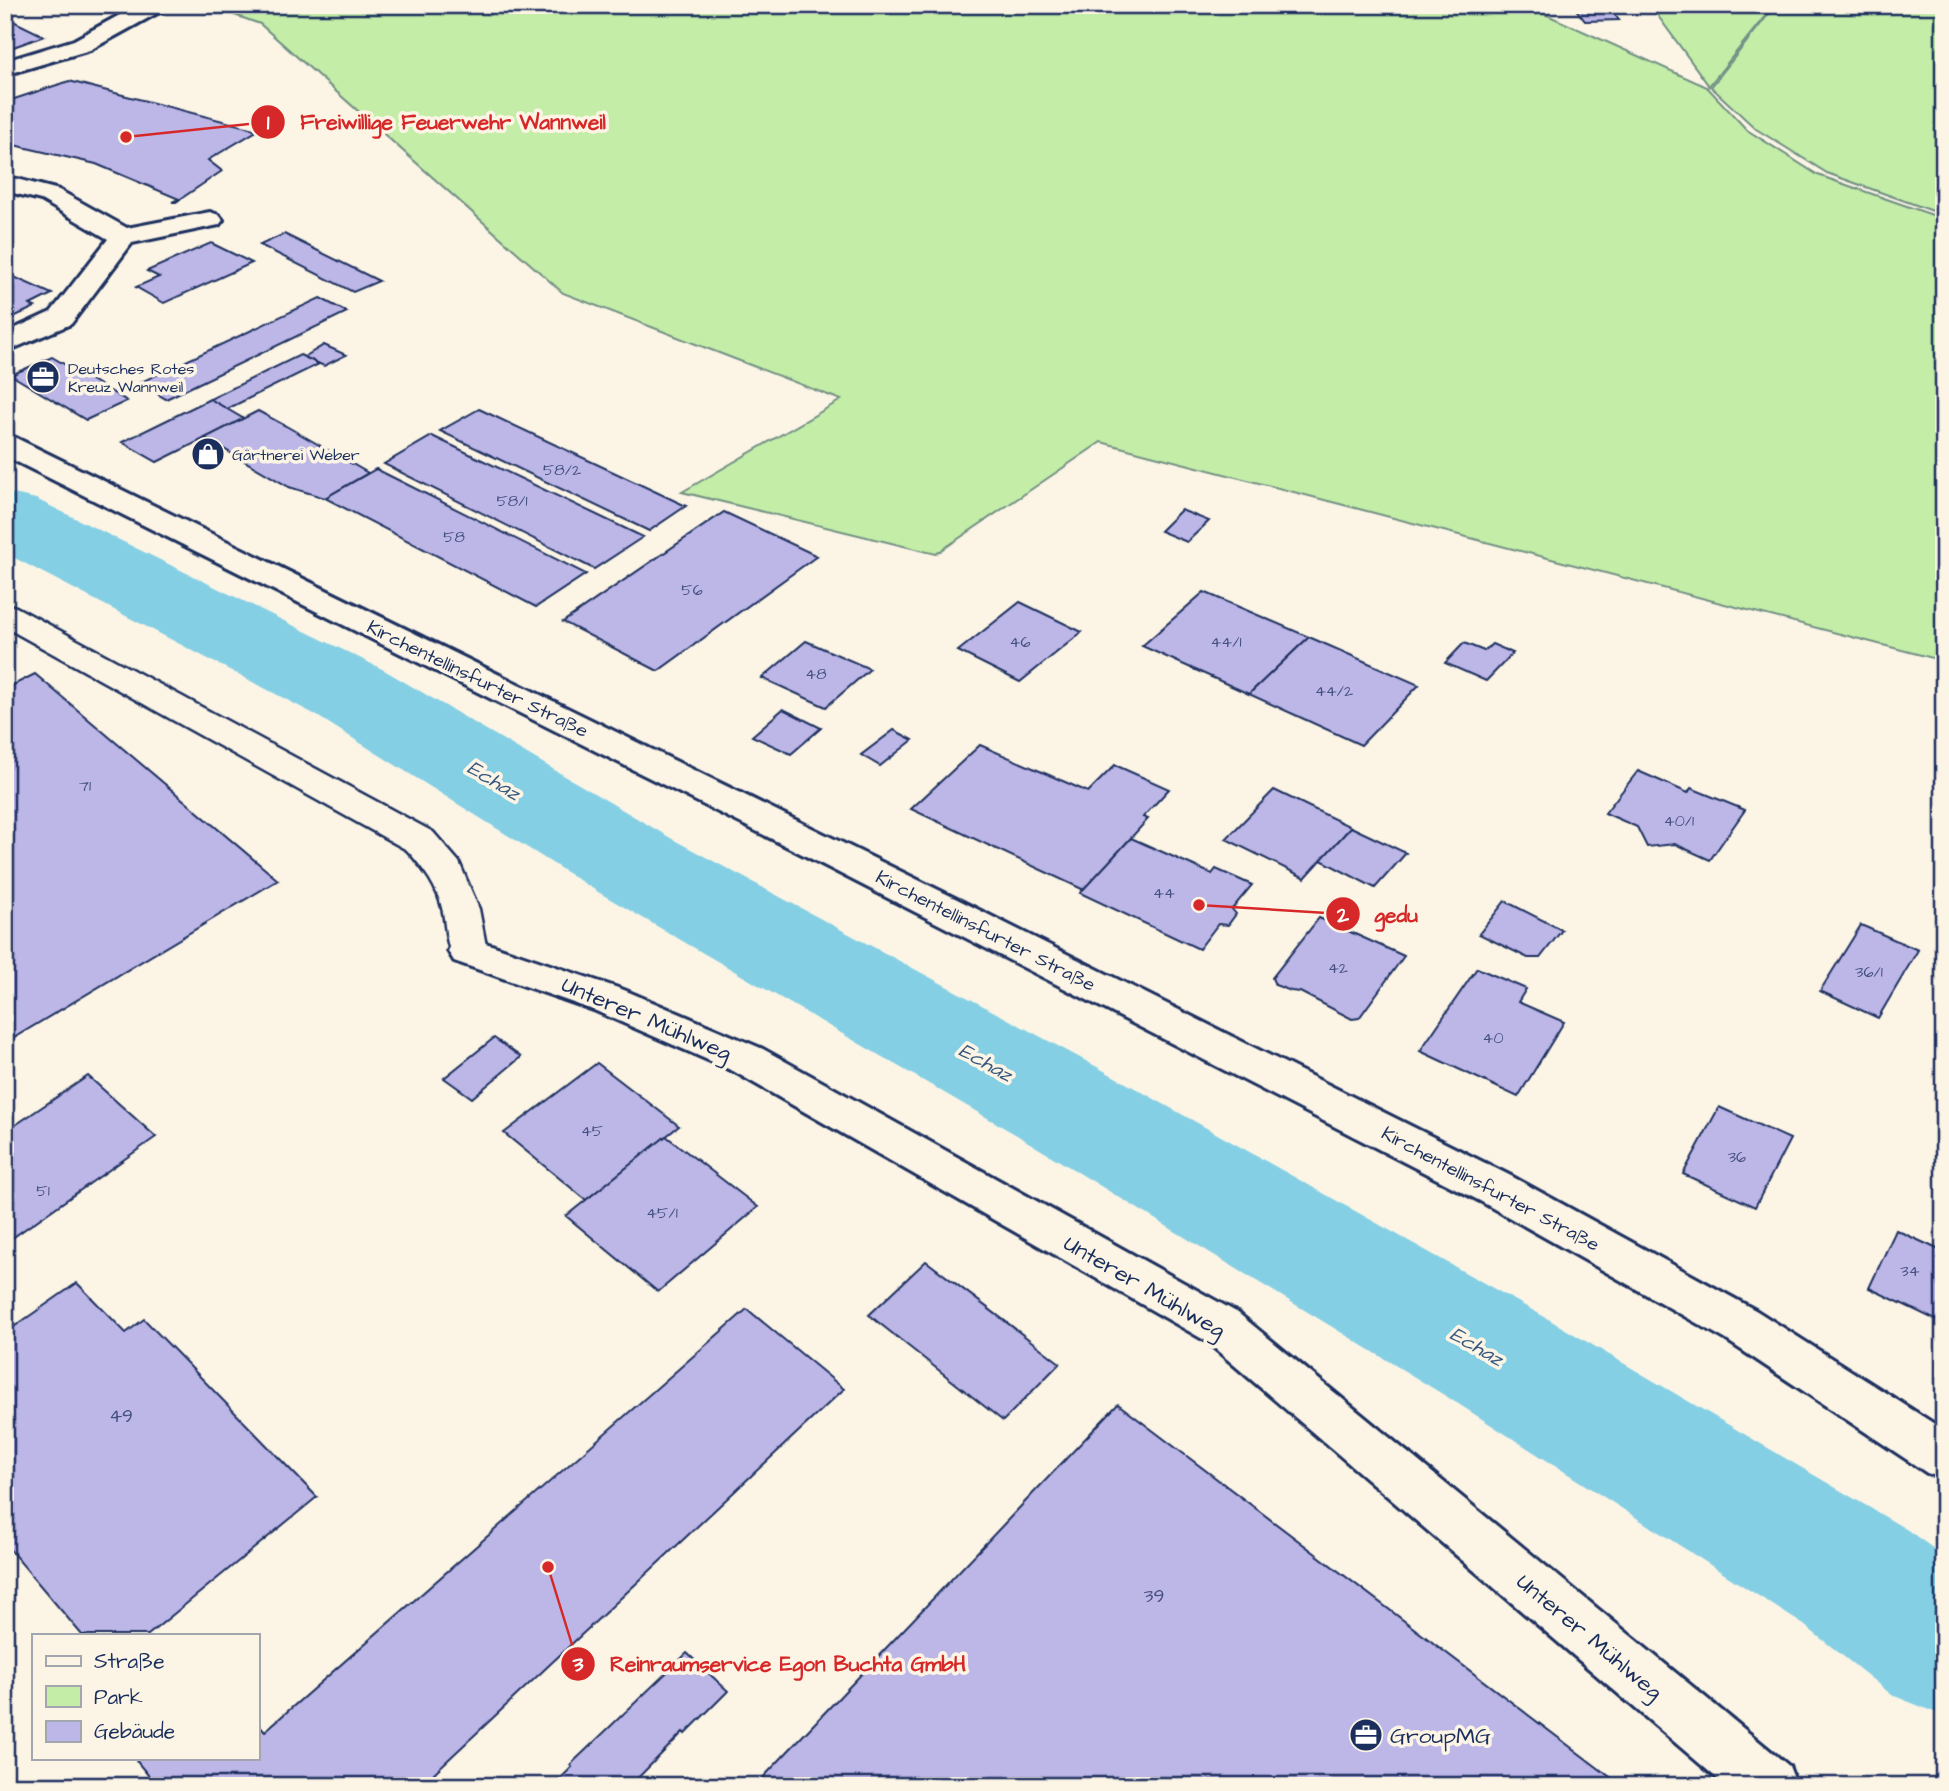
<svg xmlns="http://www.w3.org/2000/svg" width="1949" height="1791" font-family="'Architects Daughter',sans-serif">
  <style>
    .green { fill: #c4eda8; stroke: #708e83; stroke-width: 2 }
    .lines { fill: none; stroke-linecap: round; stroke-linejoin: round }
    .river { fill: #85cfe5; fill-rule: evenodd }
    .building { fill: #bdb7e8; stroke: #1b2f5e; stroke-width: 2 }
    .service-casing { stroke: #1b2f5e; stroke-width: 5 }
    .minor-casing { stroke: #1b2f5e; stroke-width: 6 }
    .secondary-casing { stroke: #1b2f5e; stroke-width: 6 }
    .service { fill: #fcf5e5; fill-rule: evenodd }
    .minor { fill: #fcf5e5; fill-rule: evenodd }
    .secondary { fill: #fcf5e5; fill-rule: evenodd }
    .labels { text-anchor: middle; stroke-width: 7; stroke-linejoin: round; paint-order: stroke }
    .far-poi-label { font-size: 16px; fill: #1b2f5e; stroke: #fcf5e5; text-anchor: start }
    .number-label { font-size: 16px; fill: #445180 }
    .street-label { font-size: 19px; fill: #1b2f5e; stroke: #fcf5e5 }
    .near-number-label { font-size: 19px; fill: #445180 }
    .water-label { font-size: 21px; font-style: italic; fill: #365780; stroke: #fcf5e5 }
    .near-street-label { font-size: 23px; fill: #1b2f5e; stroke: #fcf5e5 }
    .near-poi-label { font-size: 23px; fill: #1b2f5e; stroke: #fcf5e5; text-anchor: start }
    .leader { fill: none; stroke: #d62828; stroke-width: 2.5 }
    .callout-dot { fill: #d62828; stroke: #fcf5e5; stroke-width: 2.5 }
    .mark-label { font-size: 21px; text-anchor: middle; font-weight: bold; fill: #fff }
    .callout-label { font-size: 21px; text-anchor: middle; font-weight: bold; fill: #d62828; stroke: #fcf5e5; stroke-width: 7; stroke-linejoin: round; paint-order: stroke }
  </style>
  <rect width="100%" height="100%" fill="#fcf5e5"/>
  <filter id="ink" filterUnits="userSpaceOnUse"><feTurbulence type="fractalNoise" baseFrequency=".0143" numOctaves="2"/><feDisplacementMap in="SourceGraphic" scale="14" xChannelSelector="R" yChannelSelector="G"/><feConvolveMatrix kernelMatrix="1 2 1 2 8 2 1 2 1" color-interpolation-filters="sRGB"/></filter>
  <g filter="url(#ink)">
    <g class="green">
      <polygon points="206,5 1525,5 1707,87 1747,130 1818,175 1944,219 1944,661 1101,442 936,554 682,492 841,400 563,293 260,24"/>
      <polygon points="1650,5 1774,5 1709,86"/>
      <polygon points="1776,5 1944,5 1944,215 1827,173 1756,129 1711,87"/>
    </g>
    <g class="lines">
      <polygon class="river" points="5,492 36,499 384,670 674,840 1099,1068 1543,1316 1906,1529 1944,1556 1944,1716 1892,1695 1804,1625 1449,1398 1015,1134 598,892 314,714 5,553"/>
    </g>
    <g class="building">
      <polygon points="1555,5 1607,5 1619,20 1585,21 1575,8 1558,9"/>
      <polygon points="5,17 44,36 5,50"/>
      <polygon points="69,81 258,130 208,160 222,171 176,202 172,202 179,199 96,164 5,143 5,102"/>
      <polygon points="284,234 379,281 353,292 260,245"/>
      <polygon points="211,243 252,263 164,303 136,287 159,277 147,271"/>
      <polygon points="5,273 52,294 30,305 35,307 5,321"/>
      <polygon points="320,298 347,312 166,399 139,383"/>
      <polygon points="324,345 346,355 324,366 304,357"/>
      <polygon points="300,355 319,364 227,409 210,399"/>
      <polygon points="52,357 127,401 86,420 11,375"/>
      <polygon points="210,399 244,419 157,462 122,442"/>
      <polygon points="479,409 686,506 649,531 440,431"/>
      <polygon points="258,411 286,426 368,473 325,498 289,487 205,438"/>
      <polygon points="432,436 643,537 594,569 384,464"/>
      <polygon points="376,469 586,574 536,607 325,498"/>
      <polygon points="1181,510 1209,521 1187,542 1160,531"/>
      <polygon points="724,512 817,556 658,671 563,622"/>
      <polygon points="1204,592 1309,637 1249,694 1142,646"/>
      <polygon points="1020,602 1082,632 1020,682 958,651"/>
      <polygon points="1309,637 1419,685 1361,745 1249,694"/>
      <polygon points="806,641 870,669 826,707 762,678"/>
      <polygon points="1464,643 1484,651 1492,644 1513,653 1486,681 1445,663"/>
      <polygon points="35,674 278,880 5,1043 5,689"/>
      <polygon points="783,709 821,728 791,754 752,736"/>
      <polygon points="894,730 913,740 880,766 861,755"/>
      <polygon points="980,745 1088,792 1115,765 1169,789 1143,817 1148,819 1084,890 911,809"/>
      <polygon points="1638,771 1688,793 1691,788 1745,810 1710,860 1675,844 1647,847 1637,827 1605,813"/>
      <polygon points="1274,790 1351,827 1305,878 1226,839"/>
      <polygon points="1351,827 1406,853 1375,888 1321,860"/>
      <polygon points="1131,838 1212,874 1216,869 1252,885 1232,909 1236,914 1228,925 1218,924 1199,949 1080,893"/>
      <polygon points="1505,901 1562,930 1540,958 1528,958 1479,934"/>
      <polygon points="1319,918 1404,956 1359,1018 1352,1019 1300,992 1291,991 1275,985 1272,978"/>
      <polygon points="1861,925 1918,950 1878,1018 1820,991"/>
      <polygon points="1477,968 1526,989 1518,1002 1564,1022 1518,1097 1420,1051"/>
      <polygon points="494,1038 521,1057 472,1098 444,1078"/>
      <polygon points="597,1063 679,1126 586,1200 504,1133"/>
      <polygon points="88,1076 156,1137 5,1243 5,1132"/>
      <polygon points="1719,1107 1790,1139 1755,1207 1683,1174"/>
      <polygon points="666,1136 758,1207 658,1292 566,1216"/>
      <polygon points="1896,1230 1944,1252 1944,1324 1869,1288"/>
      <polygon points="926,1261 1060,1363 1003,1421 869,1315"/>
      <polygon points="77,1283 126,1333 144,1319 317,1497 148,1635 82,1635 5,1544 5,1333"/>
      <polygon points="747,1309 844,1389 434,1773 443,1783 440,1786 157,1786 134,1758 257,1758 257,1722 265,1731"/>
      <polygon points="1118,1404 1622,1786 755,1786"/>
      <polygon points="687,1653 728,1691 685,1734 683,1732 630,1786 553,1786 572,1767 570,1765"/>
    </g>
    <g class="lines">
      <defs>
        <path id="service" d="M 5,604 L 16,607 L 433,832 L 459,862 L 479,909 L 487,951 L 481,961 L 468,965 L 455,961 C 446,946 446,929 443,912 C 438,887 424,869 407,850 L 5,627 Z"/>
        <g id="minor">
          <polygon points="138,5 164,6 161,11 90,50 5,75 5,61 74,40"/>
          <polygon points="5,176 59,190 127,228 210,212 219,215 223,220 219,225 132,243 71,324 5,352 5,333 51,312 108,239 41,200 5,191"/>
          <polygon points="468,937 624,990 763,1049 1238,1313 1789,1766 1797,1786 1726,1786 1206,1341 733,1071 596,1011 454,961 448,951 454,941"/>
        </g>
        <polygon id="secondary" points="5,435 16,438 959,900 1511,1176 1757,1311 1944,1430 1944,1479 1927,1473 1725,1339 1480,1201 798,852 5,456"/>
      </defs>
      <use href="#service" class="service-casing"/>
      <use href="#minor" class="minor-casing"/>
      <use href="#secondary" class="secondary-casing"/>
      <use href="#service" class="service"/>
      <use href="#minor" class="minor"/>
      <use href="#secondary" class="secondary"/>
    </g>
  </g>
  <defs>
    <symbol id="office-disc" viewBox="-11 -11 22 22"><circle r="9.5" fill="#1b2f5e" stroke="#fcf5e5"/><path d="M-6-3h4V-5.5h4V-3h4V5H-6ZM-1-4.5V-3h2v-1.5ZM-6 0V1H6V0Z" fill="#fff"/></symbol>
    <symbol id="shop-disc" viewBox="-11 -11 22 22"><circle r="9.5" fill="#1b2f5e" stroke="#fcf5e5"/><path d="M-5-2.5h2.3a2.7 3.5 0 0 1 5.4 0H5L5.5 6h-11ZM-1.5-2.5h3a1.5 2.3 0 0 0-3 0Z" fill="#fff"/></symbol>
  </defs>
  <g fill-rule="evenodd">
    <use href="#office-disc" x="24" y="358" width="38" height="38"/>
    <use href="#shop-disc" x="189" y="435" width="38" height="38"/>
    <use href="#office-disc" x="1347" y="1716" width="38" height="38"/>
  </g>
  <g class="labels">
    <g class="far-poi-label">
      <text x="68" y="374">Deutsches Rotes<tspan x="68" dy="18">Kreuz Wannweil</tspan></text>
      <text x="232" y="460">Gärtnerei Weber</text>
    </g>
    <g class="number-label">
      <text x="562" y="475">58/2</text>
      <text x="512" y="506">58/1</text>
      <text x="454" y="542">58</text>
      <text x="692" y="595">56</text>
      <text x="1020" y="647">46</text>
      <text x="1226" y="647">44/1</text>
      <text x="816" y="679">48</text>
      <text x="1334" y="696">44/2</text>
      <text x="85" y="791">71</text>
      <text x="1679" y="826">40/1</text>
      <text x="1164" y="898">44</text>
      <text x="1338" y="973">42</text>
      <text x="1869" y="977">36/1</text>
      <text x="1493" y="1043">40</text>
      <text x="592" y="1136">45</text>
      <text x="1737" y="1162">36</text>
      <text x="43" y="1196">51</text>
      <text x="662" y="1218">45/1</text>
      <text x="1910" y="1276">34</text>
    </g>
    <g class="street-label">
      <text transform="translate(478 678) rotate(26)" y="7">Kirchentellinsfurter Straße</text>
      <text transform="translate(986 930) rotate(27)" y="7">Kirchentellinsfurter Straße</text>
      <text transform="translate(1491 1188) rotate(28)" y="7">Kirchentellinsfurter Straße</text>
    </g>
    <g class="near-number-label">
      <text x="121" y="1422">49</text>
      <text x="1154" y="1602">39</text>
    </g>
    <g class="water-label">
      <text transform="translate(494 780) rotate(31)" y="7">Echaz</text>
      <text transform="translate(986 1062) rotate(29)" y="7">Echaz</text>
      <text transform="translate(1477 1346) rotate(30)" y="7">Echaz</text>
    </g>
    <g class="near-street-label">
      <text transform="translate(647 1018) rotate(23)" y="8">Unterer Mühlweg</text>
      <text transform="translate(1145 1286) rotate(30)" y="8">Unterer Mühlweg</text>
      <text transform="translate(1590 1636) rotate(40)" y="8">Unterer Mühlweg</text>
    </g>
    <g class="near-poi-label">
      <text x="1390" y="1743">GroupMG</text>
    </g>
  </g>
  <path class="leader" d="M126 137L268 122M1199 905L1343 914M548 1567L578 1664"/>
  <g class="callout-dot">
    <circle cx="126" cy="137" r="7"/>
    <circle cx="1199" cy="905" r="7"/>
    <circle cx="548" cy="1567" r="7"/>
    <circle cx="268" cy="122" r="18"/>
    <circle cx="1343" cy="914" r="18"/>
    <circle cx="578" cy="1664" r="18"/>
  </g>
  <g class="mark-label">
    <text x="268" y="129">1</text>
    <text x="1343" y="922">2</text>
    <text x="578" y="1671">3</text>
  </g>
  <g class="callout-label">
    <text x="453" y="129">Freiwillige Feuerwehr Wannweil</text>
    <text x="1396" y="922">gedu</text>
    <text x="788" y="1671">Reinraumservice Egon Buchta GmbH</text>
  </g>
  <rect width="1949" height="1791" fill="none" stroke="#fcf5e5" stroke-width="28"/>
  <rect x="14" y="14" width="1921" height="1763" fill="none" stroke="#1b2f5e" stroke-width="2.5" filter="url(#ink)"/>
  <rect x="32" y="1634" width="228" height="126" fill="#fcf5e5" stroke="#a2a6af" stroke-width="2"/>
  <rect x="46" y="1656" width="35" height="10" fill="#fcf5e5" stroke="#a2a6af" stroke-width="2"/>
  <text x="94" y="1668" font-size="21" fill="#1b2f5e">Straße</text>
  <rect x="46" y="1686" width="35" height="21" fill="#c4eda8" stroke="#a2a6af" stroke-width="2"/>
  <text x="94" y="1704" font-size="21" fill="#1b2f5e">Park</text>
  <rect x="46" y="1721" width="35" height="21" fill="#bdb7e8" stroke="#a2a6af" stroke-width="2"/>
  <text x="94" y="1738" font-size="21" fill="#1b2f5e">Gebäude</text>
</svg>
